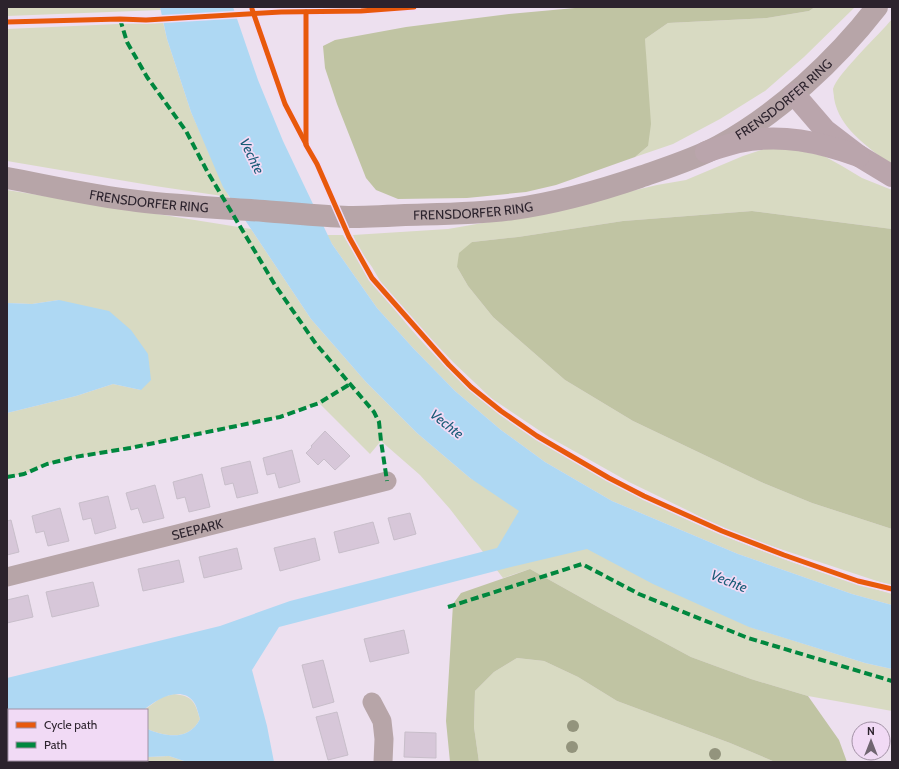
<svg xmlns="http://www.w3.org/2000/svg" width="899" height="769" font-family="Cabin,sans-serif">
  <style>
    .green { fill: #d8dac2 }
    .forest { fill: #c0c4a3 }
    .water { fill: #aed8f3 }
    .building { fill: #d7c7d9; stroke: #c8beca }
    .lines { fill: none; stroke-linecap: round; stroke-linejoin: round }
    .minor { stroke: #b7a5a8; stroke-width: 19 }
    .tertiary { stroke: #b7a5a8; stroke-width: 22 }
    .primary { stroke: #baa5ac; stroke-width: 22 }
    .quiet { stroke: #00873e; stroke-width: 4; stroke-dasharray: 8 4; stroke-linecap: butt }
    .cycleway-casing { stroke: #f1daf5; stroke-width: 8 }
    .cycleway { stroke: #e8590c; stroke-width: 5 }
    .tree { fill: #93947d }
    .labels { text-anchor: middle; stroke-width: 3.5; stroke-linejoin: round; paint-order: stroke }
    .street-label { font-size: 13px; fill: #2c232d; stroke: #f1daf5 }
    .water-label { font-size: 14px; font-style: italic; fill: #195c77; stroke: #f1daf5 }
  </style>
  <rect width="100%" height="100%" fill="#ede0ef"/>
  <g class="green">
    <polygon points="7,7 160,7 161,10 7,16"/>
    <polygon points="815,7 855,7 804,57 765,91 720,119 673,144 635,157 648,146 645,39 668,23 767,18 809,11"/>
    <path d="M 892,19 L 892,166 C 869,147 839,129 834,98 C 834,95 833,91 833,89 C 837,74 880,34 892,19 Z"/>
    <polygon points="163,22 167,39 191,112 229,197 155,186 7,161 7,29"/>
    <polygon points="782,147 824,156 842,166 862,178 892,190 892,229 752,211 623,221 518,237 472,242 457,267 468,286 493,317 565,380 633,421 761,482 812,503 892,529 892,586 726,531 691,512 629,482 549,437 491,398 454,363 387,293 372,267 357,246 353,235 448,229 529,215 657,185 686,180 743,156 764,149"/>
    <polygon points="7,190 251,229 311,319 366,382 417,433 470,478 750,627 865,663 892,669 892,711 808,696 751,679 691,657 598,607 530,569 503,578 450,509 420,475 381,441 370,454 319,403 280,417 130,448 75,457 47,464 24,474 7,477 7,413 76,396 113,384 141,390 59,300 32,304 7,303"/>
    <path d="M 327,235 L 343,235 C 384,302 433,361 495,410 C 518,428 544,443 569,457 C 670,518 779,562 892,594 L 892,605 L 852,594 L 738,554 L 612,501 L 545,462 L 501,430 L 455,391 L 413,348 L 377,308 L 332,244 Z"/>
    <polygon points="517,658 544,661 578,677 617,701 730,743 775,762 479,762 474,727 475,691 494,672"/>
    <path d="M 174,694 C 193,696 195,702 200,719 C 189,741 166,737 147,729 L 147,710 L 144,710 L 162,697 Z"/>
    <polygon points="169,756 187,762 119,762 122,760 147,760 147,757"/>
  </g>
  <g class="forest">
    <polygon points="586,7 815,7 809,11 767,18 668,23 645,39 651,124 648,146 635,157 556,185 526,192 467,198 398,199 376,190 366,178 337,104 325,68 323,46 335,40 406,27 509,14"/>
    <polygon points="752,211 892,229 892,529 812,503 761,482 633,421 565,380 493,317 468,286 457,267 459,253 472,242 518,237 623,221"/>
    <polygon points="530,569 598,607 691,657 751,679 808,696 839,740 847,762 775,762 730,743 617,701 578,677 544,661 517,658 494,672 475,691 474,727 479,762 450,762 446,721 453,604 461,593"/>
  </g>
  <g class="water">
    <path d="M 160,7 L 233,7 L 258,80 L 283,141 L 332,244 L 377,308 L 413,348 L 455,391 L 501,430 L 545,462 L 612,501 L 738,554 L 852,594 L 892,605 L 892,669 L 865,663 L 749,627 L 653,584 L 587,549 L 511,567 L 279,627 L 252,670 L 267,726 L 274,762 L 187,762 L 169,756 L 147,757 L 147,729 C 166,737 189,741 200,719 C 198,713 197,706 193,701 C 180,685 155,700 144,710 L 9,710 L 9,760 L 122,760 L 119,762 L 7,762 L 7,678 L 220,626 L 290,601 L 497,548 L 519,511 L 470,478 L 417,433 L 366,382 L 311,319 L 223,187 L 191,112 L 167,39 Z"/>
    <polygon points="59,300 109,311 131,330 148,354 151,380 141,390 113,384 76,396 7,413 7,303 32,304"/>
  </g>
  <g class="building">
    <polygon points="325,431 350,456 335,470 324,459 318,465 306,453 312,447 311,446"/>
    <polygon points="292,450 300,482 279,488 275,473 267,475 263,458"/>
    <polygon points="250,461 258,493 237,498 233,483 225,485 221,468"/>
    <polygon points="202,474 210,507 189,512 185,497 177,499 173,482"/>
    <polygon points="155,485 164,518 143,523 138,508 131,510 126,493"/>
    <polygon points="108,496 116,528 95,534 91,518 83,520 79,503"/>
    <polygon points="60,508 69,541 48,546 44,531 36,533 32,516"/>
    <polygon points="410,513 416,534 394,540 388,518"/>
    <polygon points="11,520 19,552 7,555 7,521"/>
    <polygon points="373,522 379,543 339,553 334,532"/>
    <polygon points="315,538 320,560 280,571 274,548"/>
    <polygon points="237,548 242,569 204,578 199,557"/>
    <polygon points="179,560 184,582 143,591 138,569"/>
    <polygon points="93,582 99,606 52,617 46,592"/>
    <polygon points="28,595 33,617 7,623 7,600"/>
    <polygon points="404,630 409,653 370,662 364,639"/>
    <polygon points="323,660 334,702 313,708 302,665"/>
    <polygon points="337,712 348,755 328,760 316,717"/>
    <polygon points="405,732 436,733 436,758 404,757"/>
  </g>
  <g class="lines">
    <g class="minor">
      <path id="s1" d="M 7,577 L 387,481"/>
      <polyline points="372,702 382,721 384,739 383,762"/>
    </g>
    <path class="tertiary" id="s2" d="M 7,178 C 50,186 93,196 137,201 C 179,206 221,208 264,211 C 292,213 320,216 348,217 C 367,217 386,216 405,215 C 440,214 477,214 513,209 C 556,203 599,191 640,177 C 666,168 695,159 719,146 C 779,113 835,61 877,7"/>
    <g class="primary">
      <polyline points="794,94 825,130 859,156 892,176"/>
      <path d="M 706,152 C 717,148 728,145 739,142 C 781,133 819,142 859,156"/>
    </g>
    <g class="quiet">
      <polyline points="120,19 127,42 147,77 186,131 207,171 275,285 316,344 374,412 379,422 381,441 387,481"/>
      <polyline points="7,477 24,474 47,464 75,457 130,448 280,417 319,403 350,384"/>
      <polyline points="448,607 582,564 639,594 748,638 892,681"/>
    </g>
    <defs>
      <g id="cycleway">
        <polyline points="252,9 285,104 306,144"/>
        <polyline points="306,12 306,145 317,164 349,237 372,278 449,365 471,387 501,411 537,436 609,478 644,496 722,531 784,555 858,581 892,589"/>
        <polyline points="7,22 120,19 146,20 281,12 361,11 414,7"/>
      </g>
    </defs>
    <use href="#cycleway" class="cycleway-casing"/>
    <use href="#cycleway" class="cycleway"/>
  </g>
  <g class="tree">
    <circle cx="573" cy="726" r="6"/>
    <circle cx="572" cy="747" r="6"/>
    <circle cx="715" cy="754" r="6"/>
  </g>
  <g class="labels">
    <g class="street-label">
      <text dy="5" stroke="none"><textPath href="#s2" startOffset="805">FRENSDORFER RING</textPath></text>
      <text dy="5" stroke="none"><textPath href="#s2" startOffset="144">FRENSDORFER RING</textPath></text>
      <text dy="5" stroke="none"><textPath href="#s2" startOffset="469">FRENSDORFER RING</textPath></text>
      <text dy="5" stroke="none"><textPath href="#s1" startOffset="196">SEEPARK</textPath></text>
    </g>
    <g class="water-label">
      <text transform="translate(252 156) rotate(64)" y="5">Vechte</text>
      <text transform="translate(447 424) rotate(38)" y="5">Vechte</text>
      <text transform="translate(729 581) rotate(22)" y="5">Vechte</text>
    </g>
  </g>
  <rect width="899" height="769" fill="none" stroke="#2c232d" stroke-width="16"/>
  <rect x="8" y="709" width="140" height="52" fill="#f1daf5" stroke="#a291a5"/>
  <rect x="16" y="722" width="20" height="6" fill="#e8590c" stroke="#a291a5"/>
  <text x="44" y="729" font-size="12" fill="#2c232d">Cycle path</text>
  <rect x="16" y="742" width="20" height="6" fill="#00873e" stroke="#a291a5"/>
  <text x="44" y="749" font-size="12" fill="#2c232d">Path</text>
  <g transform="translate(871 741)"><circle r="19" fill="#f1daf5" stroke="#a291a5"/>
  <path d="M0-3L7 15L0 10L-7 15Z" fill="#706571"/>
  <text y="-6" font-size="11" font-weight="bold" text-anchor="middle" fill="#2c232d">N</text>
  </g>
</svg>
